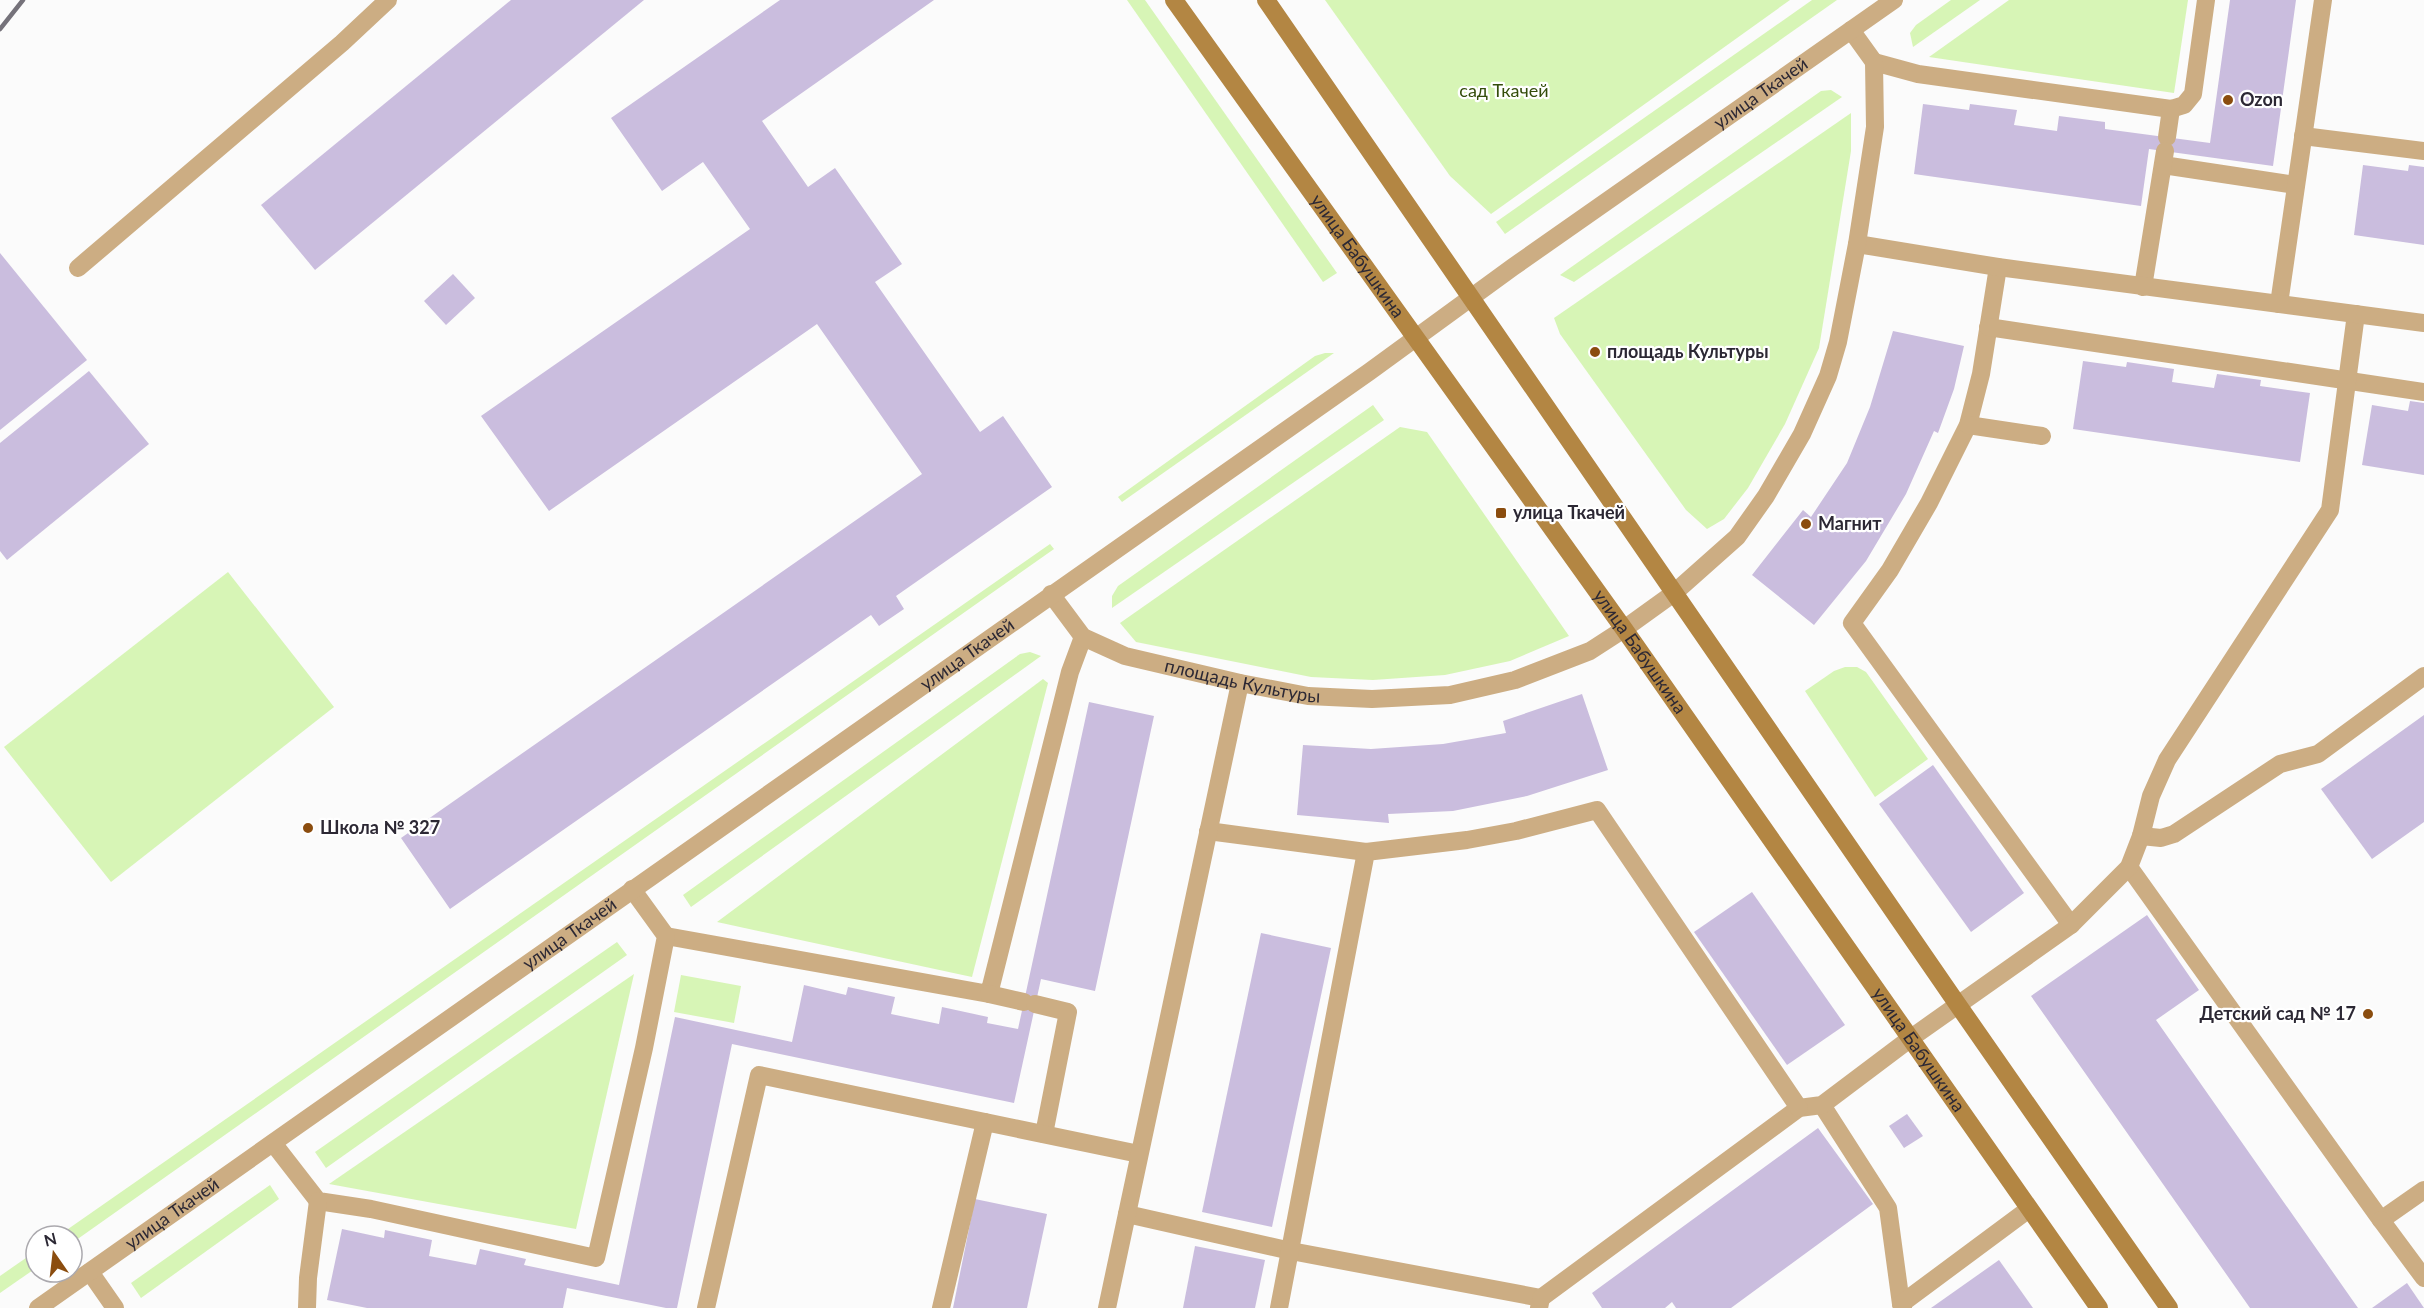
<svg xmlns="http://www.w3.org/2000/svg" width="2424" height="1308" font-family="Lato,sans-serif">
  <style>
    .green { fill: #d7f5b6 }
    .building { fill: #cabdde }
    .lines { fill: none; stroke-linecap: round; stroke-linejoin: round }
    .lane { stroke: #ccad83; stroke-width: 18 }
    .street { stroke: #ccad83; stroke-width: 18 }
    .secondary { stroke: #b38643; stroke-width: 18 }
    .rail { stroke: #75727a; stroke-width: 4.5 }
    .poi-dot { fill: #8b4d0f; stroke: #fff; stroke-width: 2 }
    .labels { text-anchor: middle; stroke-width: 4.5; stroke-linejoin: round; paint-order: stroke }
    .park-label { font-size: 18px; fill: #344d0b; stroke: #fff }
    .street-label { font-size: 18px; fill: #2c2834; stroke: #fff }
    .poi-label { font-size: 18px; font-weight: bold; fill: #2c2834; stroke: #fff; text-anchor: start }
  </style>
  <rect width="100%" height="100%" fill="#fbfbfb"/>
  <g class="green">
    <polygon points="1127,0 1145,0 1337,273 1323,282"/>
    <polygon points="1325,0 1790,0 1491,214 1450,176"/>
    <polygon points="1812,0 1837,0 1505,234 1496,222"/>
    <polygon points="1951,0 1980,0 1913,47 1910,33 1916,25"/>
    <polygon points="2009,0 2188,0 2174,93 1929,57"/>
    <polygon points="1831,90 1842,97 1574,282 1560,275 1821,91"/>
    <polygon points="1851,113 1851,151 1819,348 1785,424 1748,488 1724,519 1707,529 1686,510 1560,334 1554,318"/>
    <polygon points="1325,353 1334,353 1122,502 1118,497 1315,356"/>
    <polygon points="1373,405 1384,420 1112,608 1112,596 1118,586"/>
    <polygon points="1400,427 1427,432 1569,636 1510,661 1445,675 1373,680 1311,677 1136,642 1120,623"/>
    <polygon points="1050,544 1054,549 72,1243 72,1236 58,1236"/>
    <polygon points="228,572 334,707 111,882 4,747"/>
    <polygon points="1030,652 1041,656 691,907 683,895 1020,654"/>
    <polygon points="1845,667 1857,667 1866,672 1928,759 1875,797 1805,691 1834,671"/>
    <polygon points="1043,679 1048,683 972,977 717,922"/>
    <polygon points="617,942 627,955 326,1168 315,1152"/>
    <polygon points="634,974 576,1229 329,1184"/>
    <polygon points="681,975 741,986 734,1023 674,1012"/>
    <polygon points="270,1185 279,1199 141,1298 131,1283"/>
    <polygon points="36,1251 36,1268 0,1293 0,1276"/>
  </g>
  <g class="building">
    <polygon points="511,0 644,0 315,270 261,205"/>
    <polygon points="780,0 934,0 762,121 808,187 835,168 902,264 875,282 980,432 1003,416 1052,487 896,596 904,609 879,626 871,615 450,909 401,838 922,474 817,324 549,511 481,416 750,229 703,162 662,191 611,118"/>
    <polygon points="2230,0 2296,0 2273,166 2149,149 2141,206 1914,174 1923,104 1969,110 1970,104 2017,110 2014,125 2057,131 2059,116 2105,122 2105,129 2210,143"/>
    <polygon points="2363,165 2408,171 2409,165 2424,167 2424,245 2354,235"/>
    <polygon points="0,253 87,360 0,430"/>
    <polygon points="453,274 475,298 446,325 424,301"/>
    <polygon points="1893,331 1964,346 1954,389 1938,433 1934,431 1906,494 1866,561 1814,625 1752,575 1803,510 1811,517 1847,463 1870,407"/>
    <polygon points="2083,361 2126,367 2127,362 2174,369 2172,382 2214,388 2217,374 2261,380 2260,386 2310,393 2300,462 2073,429"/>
    <polygon points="89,371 149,444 7,560 0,551 0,443"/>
    <polygon points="2410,401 2424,403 2424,475 2362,465 2372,405 2408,411"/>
    <polygon points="1582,694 1608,770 1527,796 1453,811 1388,814 1389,823 1297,815 1303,745 1371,749 1443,744 1506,733 1503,721"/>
    <polygon points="1089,702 1154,716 1095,991 1041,979 1014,1103 732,1044 677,1308 666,1308 567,1288 563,1308 367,1308 327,1300 342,1229 384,1238 385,1230 432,1240 429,1256 476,1265 480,1249 526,1259 524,1265 619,1285 675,1017 792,1042 804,985 846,995 848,987 895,997 891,1014 939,1024 942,1007 988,1017 987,1023 1018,1029"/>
    <polygon points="2424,715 2424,822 2372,859 2321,789"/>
    <polygon points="1933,765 2024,893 1971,932 1879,804"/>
    <polygon points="1752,892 1845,1025 1787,1065 1694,932"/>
    <polygon points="2147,915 2199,990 2156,1020 2358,1308 2250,1308 2031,996"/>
    <polygon points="1261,933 1331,948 1272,1227 1202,1212"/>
    <polygon points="1907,1114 1923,1136 1904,1148 1889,1126"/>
    <polygon points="1818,1128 1873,1204 1731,1308 1676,1308 1672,1302 1665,1308 1602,1308 1592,1293"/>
    <polygon points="975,1199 1047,1214 1027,1308 953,1308"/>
    <polygon points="1195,1246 1265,1260 1255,1308 1183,1308"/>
    <polygon points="1999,1260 2033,1308 1931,1308"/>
    <polygon points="2407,1283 2424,1308 2372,1308"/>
  </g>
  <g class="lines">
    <g class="lane">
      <polyline points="1874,62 1918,74 2171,109 2184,105 2193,94 2206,0"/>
      <polyline points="2303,136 2424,151"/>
      <polyline points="2167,137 2171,109"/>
      <polyline points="2163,165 2296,185"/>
      <polyline points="1998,267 1981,374 1968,425 1929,503 1890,570 1852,623 2071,925"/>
      <polyline points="78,268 342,43 388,0"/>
      <polyline points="2143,287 2165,151"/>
      <polyline points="2279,304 2323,0"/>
      <polyline points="1988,327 2424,392"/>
      <polyline points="1968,425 2042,436"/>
      <polyline points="1208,831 1366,852"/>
      <polyline points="2141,836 2161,838 2174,834 2280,764 2318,754 2424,676"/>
      <polyline points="2129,867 2381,1220 2424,1190"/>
      <polyline points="666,936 989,994 1070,672 1083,637"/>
      <polyline points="989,994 1024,1002"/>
      <polyline points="1035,1004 1068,1012 1044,1134"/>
      <polyline points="1822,1105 1888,1208 1901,1304 1903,1308"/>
      <polyline points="273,1143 318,1201 371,1209 596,1258 644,1048 666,936 632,889"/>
      <polyline points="1127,1214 1291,1251 1541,1298 1539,1308"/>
      <polyline points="2381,1220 2424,1278"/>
      <polyline points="90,1272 115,1308"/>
      <polyline points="1541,1298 1799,1108 1822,1105 1911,1038 2071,925 2129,867 2141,836 2151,796 2167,760 2330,510 2356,314"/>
      <polyline points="1901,1304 2029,1209"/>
      <polyline points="307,1308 308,1278 318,1201"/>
      <polyline points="706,1308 759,1075 985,1122"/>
      <polyline points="941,1308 985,1122 1139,1154"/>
      <polyline points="1279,1308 1366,852 1467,840 1516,831 1597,810 1799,1108"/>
    </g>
    <g class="street">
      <polyline points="1857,244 1998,267 2424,323"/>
      <path id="s1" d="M 1051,594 L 1083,637 L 1125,656 L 1240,683 L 1308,696 L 1372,699 L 1450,695 L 1515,680 L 1590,651 L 1624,629 L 1674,593 L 1737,537 L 1766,496 L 1802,434 L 1828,376 L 1838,342 L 1857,244 L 1875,127 L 1874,62 L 1851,30"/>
      <path id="s2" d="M 38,1308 L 1369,372 L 1513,267 L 1894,0"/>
      <polyline points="1107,1308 1240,683"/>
    </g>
    <g class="secondary">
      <path id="s3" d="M 1174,0 L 1624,629 L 2099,1308"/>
      <polyline points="1266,0 1958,1005 2169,1308"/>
    </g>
    <polyline class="rail" points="0,29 23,0"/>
  </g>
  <g class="poi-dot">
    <circle cx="2228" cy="100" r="6"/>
    <circle cx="1595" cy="352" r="6"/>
    <rect x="1495" y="507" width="12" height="12" rx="3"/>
    <circle cx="1806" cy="524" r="6"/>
    <circle cx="308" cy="828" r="6"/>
    <circle cx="2368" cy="1014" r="6"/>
  </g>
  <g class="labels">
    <g class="park-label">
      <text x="1504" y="97">сад Ткачей</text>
    </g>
    <g class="street-label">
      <text dy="6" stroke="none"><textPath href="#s2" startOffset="2108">улица Ткачей</textPath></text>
      <text dy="6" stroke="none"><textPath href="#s3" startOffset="315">улица Бабушкина</textPath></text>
      <text dy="6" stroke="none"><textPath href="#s3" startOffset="801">улица Бабушкина</textPath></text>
      <text dy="6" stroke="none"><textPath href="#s2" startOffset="1136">улица Ткачей</textPath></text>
      <text dy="6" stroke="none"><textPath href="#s1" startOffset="220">площадь Культуры</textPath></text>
      <text dy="6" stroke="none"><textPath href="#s2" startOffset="650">улица Ткачей</textPath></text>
      <text dy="6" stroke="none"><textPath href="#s3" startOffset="1287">улица Бабушкина</textPath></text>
      <text dy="6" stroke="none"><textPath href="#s2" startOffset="164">улица Ткачей</textPath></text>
    </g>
    <g class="poi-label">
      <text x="2240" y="106">Ozon</text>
      <text x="1607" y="358">площадь Культуры</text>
      <text x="1513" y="519">улица Ткачей</text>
      <text x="1818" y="530">Магнит</text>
      <text x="320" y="834">Школа № 327</text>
      <text x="2356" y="1020" text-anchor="end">Детский сад № 17</text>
    </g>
  </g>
  <g transform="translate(54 1254) rotate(346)"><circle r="28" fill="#ffffff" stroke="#aba9ae" stroke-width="1.5"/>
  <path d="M0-4.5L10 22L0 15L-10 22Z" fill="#8b4d0f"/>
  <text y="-9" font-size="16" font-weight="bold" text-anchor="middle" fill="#2c2834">N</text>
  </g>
</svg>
